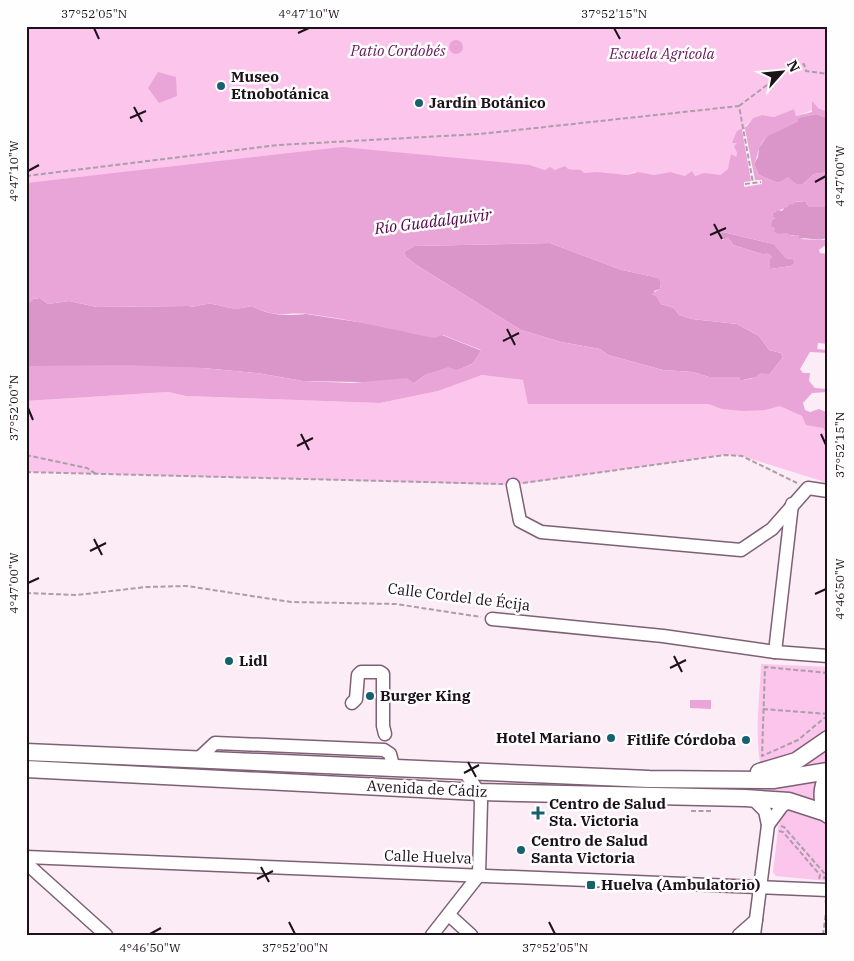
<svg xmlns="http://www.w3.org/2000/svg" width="854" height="961" font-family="'IBM Plex Serif',serif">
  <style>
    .green { fill: #fbc5ec }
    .forest { fill: #da96c8 }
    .water { fill: #eaa5d8; fill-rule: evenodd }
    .pier { fill: #fbecf6 }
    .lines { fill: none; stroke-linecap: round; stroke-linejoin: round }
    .minor-casing { stroke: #7e6075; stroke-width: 15 }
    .major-casing { stroke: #7e6075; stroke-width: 19 }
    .path { stroke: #ac9ea8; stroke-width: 2; stroke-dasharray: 5 2.5; stroke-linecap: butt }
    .minor { stroke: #fff; stroke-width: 12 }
    .major { stroke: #fff; stroke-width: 16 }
    .ticks { fill: none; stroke: #1d111a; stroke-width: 2 }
    .poi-dot { fill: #17616e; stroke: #fefefe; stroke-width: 2 }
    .labels { text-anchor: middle; stroke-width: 5; stroke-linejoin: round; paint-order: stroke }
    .park-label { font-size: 15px; font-style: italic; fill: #651657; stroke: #fefefe }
    .poi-label { font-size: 15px; font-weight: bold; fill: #1d111a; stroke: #fefefe; text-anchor: start }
    .street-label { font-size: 15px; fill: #1d111a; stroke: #fefefe }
    .water-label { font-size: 16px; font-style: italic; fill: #540047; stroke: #fefefe }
    .neatline { fill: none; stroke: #1d111a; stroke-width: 2 }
    .ticks-label { font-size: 12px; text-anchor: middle; fill: #1d111a }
  </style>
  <rect width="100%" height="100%" fill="#fbecf6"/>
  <g class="green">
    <polygon points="26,26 828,26 828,112 818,108 796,116 794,109 774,117 762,115 753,118 737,135 737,145 734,146 737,153 736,157 734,157 728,169 720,175 685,176 670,172 654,175 634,172 627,175 583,173 573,169 545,170 530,165 139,171 26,183"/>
    <path d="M 482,375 L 708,404 C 726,411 744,410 763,410 C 769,409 776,405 782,406 C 797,410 807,423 823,428 L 825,431 L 828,429 L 828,483 L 742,456 L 725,455 L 513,485 L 26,472 L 26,401 L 168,392 L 186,396 L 380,403 L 438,391 Z"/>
    <path d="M 761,664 L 828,667 L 828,881 L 776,876 L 773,872 L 779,822 L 768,790 L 755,789 L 763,774 C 753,744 760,697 761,664 Z"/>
  </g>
  <g class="forest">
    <polygon points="816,114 828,118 828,172 814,174 803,184 796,184 788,178 778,183 759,175 754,164 758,157 759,148 767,136 798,121 797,118"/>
    <path d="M 805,201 L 809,207 L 828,207 L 828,237 C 819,243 808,236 799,239 L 799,236 L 777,234 L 774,232 L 774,228 L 770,226 L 772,220 L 775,218 L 772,217 L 773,213 L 778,210 L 782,211 L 788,203 Z"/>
    <polygon points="723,232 774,244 786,258 793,259 795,263 791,266 770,269 762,254 733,245 730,240 719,238 718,235"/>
    <polygon points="550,243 622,270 659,278 661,283 660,289 654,291 661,304 674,308 679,315 692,319 737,324 759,336 769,350 781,353 783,357 770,374 743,380 740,380 740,377 709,377 693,372 663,370 608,355 600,349 561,342 521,330 418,266 406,257 404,252 414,246"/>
    <path d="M 40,298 L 48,304 L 69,301 L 97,307 L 188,306 C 197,308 203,303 212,304 C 231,307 231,311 252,306 C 270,316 285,316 306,314 L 442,335 L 482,351 L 472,364 L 458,370 L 427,374 L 414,383 L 303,381 L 257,373 L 203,368 L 26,366 L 26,305 L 33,299 Z"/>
  </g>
  <g class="water">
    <circle cx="456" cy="47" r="7"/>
    <polygon points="158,72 176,77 177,96 159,103 148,88"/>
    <path d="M 812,101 L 818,108 L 828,112 L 828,118 L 816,114 L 798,118 L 798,121 C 793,123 788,127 783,129 C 771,134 764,136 759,149 C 757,154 757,159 754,164 L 759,175 L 778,183 L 788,177 L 796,184 L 803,184 L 814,174 L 828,172 L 828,207 L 809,207 L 805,201 L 794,202 L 793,205 L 789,204 L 788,207 C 783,209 778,210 773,213 L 772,217 L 776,218 L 772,220 L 770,226 L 775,228 L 774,232 L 777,234 L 787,233 L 792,236 L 799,235 L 799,239 L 824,240 L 828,237 L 828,247 L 824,246 L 819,250 L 820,253 L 828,254 L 828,344 L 818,343 L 817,349 L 828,350 L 828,353 L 810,352 L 800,369 L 803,373 L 810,373 L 809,381 L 815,388 L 828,389 L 828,392 L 812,393 L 803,403 L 805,410 L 810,412 L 819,409 L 826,412 L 828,429 L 825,431 L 823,428 L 806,425 L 802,416 L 780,406 L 765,410 L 744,411 L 722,409 L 708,404 L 528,404 L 523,380 L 482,375 L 438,391 L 380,403 L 186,396 L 168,392 L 26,401 L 26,366 L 128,365 L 203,368 L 257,373 L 303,381 L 352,383 L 407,378 L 414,383 L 427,374 L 448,367 L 458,370 L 472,364 L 481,350 L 443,335 L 434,338 C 393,330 351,319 308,314 C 284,312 277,319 252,306 C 231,311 231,307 212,304 C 203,303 197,308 188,306 L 97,307 L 69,301 L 48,304 L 40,298 L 33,299 L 26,305 L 26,183 L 342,147 L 530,165 L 545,170 L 550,167 L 555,170 L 565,166 L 568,169 L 581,170 L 584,173 L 597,172 L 627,175 L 638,172 L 654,175 L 670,172 L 685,176 L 692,171 L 695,176 L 704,173 L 720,175 L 728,169 L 731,154 L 736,157 L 737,153 L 734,146 L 737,143 L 732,143 L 737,131 L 747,126 L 753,118 L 762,115 L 774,117 L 794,109 L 796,116 L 812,112 ZM 723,232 L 773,244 L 786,258 L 793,259 L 795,263 L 791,266 L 770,269 L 770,259 L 773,257 L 768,253 L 762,254 L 733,245 L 728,237 L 722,240 L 718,235 ZM 550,243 L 622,270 L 658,278 L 661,283 L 660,289 L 651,294 L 657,297 L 661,304 L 674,308 L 679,315 L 692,319 L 737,324 L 759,336 L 769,350 L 781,353 L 783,357 L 770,374 L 760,373 C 756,378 747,380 740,380 L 740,377 L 709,377 L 693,372 L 663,370 L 608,355 L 600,349 L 561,342 L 521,330 L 418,266 L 406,257 L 404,252 L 414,246 Z"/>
    <polygon points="690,700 711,700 711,709 690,708"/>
  </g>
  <polygon class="pier" points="745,129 755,180 762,180 762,184 744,187 744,182 751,181 742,130"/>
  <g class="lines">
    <defs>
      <g id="minor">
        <polyline points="513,485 520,521 541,532 741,550 772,529 808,488 828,491"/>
        <polyline points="492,619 663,636 775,652 828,656"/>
        <polyline points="775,652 792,504"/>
        <polyline points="352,703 356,699 358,675 361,672 380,672 383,674 383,726 385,734"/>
        <polyline points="198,759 215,743 384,750 390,754 394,769"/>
        <polyline points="752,798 765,811 768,825 754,935"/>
        <polyline points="768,825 782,806 789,801"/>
        <polyline points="26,857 828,890"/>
        <polyline points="26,863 106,935"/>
        <polyline points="449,915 471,935"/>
        <polyline points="432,935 479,875 481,802 479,792 464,771"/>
        <polyline points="739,935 756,920"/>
      </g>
      <g id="major">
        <polyline points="26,752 649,779 773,780 828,771"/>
        <polyline points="26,769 479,792 745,798 789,801 826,813"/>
        <polyline points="759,772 796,761 828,739"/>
        <path d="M 828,775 C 821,788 821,802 828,815"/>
      </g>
    </defs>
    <use href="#minor" class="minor-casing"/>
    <use href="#major" class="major-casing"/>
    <g class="path">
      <polyline points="795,66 804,64 806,71 828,74"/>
      <polyline points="739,106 791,67"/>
      <polyline points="26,176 278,145 480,134 739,106 753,183"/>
      <polyline points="745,184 761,182"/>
      <polyline points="26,455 87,468 96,474"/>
      <polyline points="26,472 503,484"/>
      <polyline points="523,483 725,455 742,456 797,483"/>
      <polyline points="26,593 77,595 146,587 187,586 291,602 396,604 481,617"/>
      <polyline points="828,673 765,667 762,756 798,740 828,715"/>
      <polyline points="763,709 828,714"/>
      <polyline points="691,811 711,811"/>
      <polyline points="781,826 784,827 825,874 824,879"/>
      <polyline points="779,831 783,832 820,875 819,880"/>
      <polyline points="823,935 827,905 825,900"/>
    </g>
    <use href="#minor" class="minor"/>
    <use href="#major" class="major"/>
  </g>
  <path class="ticks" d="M 94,28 L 99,39M 614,28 L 620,39M 298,33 L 309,28M 134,107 L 142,122M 130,118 L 146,111M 28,171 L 39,165M 815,182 L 826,176M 714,224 L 722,239M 710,235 L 726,228M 507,329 L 515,345M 503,341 L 519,333M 28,408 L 33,420M 301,434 L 309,450M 821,434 L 826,445M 297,446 L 313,438M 94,539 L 102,555M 90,551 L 106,543M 28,583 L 39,578M 815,594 L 826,589M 674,656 L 682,672M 670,668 L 686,660M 468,762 L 476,777M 464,773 L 479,765M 261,867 L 269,882M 257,879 L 273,871M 289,922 L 295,934M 549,922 L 555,934M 150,934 L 161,928"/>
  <g class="poi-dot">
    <circle cx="221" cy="86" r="5"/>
    <circle cx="419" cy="103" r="5"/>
    <circle cx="229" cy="661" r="5"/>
    <circle cx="370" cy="696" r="5"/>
    <circle cx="611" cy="738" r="5"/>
    <circle cx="746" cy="740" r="5"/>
    <path d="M535.5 805.5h5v5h5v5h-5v5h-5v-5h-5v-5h5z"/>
    <circle cx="521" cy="850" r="5"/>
    <rect x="586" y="880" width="10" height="10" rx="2.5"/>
  </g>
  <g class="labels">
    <g class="park-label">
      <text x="398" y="56">Patio Cordobés</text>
      <text x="662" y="59">Escuela Agrícola</text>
    </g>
    <g class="poi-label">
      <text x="231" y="82">Museo<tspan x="231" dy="17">Etnobotánica</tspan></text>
      <text x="429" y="108">Jardín Botánico</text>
      <text x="239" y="666">Lidl</text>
      <text x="380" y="701">Burger King</text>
      <text x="601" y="743" text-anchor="end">Hotel Mariano</text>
      <text x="736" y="745" text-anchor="end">Fitlife Córdoba</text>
      <text x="549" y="809">Centro de Salud<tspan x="549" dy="17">Sta. Victoria</tspan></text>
      <text x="531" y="846">Centro de Salud<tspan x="531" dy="17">Santa Victoria</tspan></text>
      <text x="601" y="890">Huelva (Ambulatorio)</text>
    </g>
    <g class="street-label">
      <text transform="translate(459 597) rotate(7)" y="5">Calle Cordel de Écija</text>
      <text transform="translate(427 789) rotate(3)" y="5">Avenida de Cádiz</text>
      <text transform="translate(428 857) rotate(2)" y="5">Calle Huelva</text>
    </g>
    <g class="water-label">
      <text transform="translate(433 221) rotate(-7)" y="6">Río Guadalquivir</text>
    </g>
  </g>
  <rect width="854" height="961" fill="none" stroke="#fefefe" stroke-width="55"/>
  <g transform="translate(782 72) rotate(63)" stroke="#fefefe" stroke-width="4" paint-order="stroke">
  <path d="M0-4L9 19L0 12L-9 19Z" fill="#1d111a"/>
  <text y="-8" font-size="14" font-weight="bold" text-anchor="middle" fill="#1d111a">N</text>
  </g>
  <rect x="28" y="28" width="798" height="906" class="neatline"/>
  <g class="ticks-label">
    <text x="94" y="18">37°52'05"N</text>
    <text x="309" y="18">4°47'10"W</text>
    <text x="614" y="18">37°52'15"N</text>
    <text transform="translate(14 171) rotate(-90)" y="4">4°47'10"W</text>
    <text transform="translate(840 176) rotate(-90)" y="4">4°47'00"W</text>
    <text transform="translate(14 408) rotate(-90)" y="4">37°52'00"N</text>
    <text transform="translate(840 445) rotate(-90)" y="4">37°52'15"N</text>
    <text transform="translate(14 583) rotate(-90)" y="4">4°47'00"W</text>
    <text transform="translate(840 589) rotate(-90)" y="4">4°46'50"W</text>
    <text x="150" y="952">4°46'50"W</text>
    <text x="295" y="952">37°52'00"N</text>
    <text x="555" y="952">37°52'05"N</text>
  </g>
</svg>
